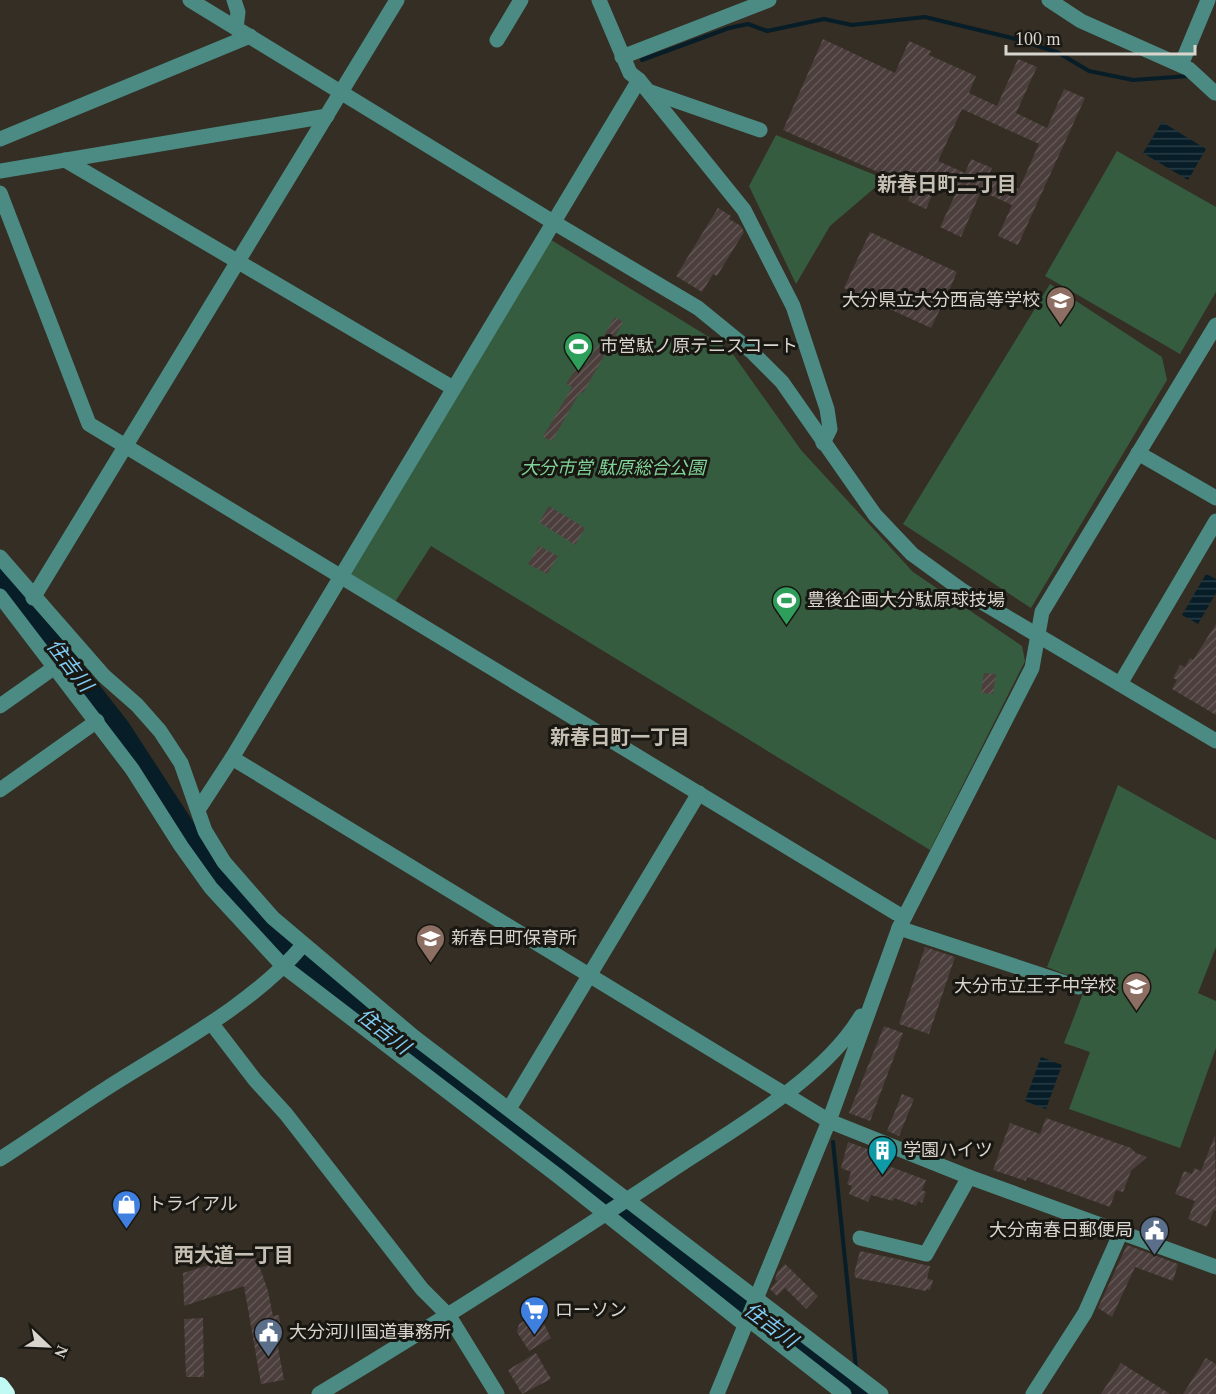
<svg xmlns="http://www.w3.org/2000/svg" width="1216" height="1394" font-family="'Times New Roman','Noto Sans JP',serif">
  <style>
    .green { fill: #365c40 }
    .water { fill: url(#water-rules) }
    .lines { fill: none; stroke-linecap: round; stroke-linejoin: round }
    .stream { stroke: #071d28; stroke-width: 4 }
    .river { stroke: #071d28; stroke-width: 22 }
    .building { fill: url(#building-hatch); fill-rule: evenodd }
    .minor { stroke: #4c8b83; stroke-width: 15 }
    .highway { stroke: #c0faf2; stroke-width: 18 }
    .labels { text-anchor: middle; stroke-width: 6; stroke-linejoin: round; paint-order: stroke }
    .poi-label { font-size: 18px; fill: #d8d4ce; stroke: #191712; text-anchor: start }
    .park-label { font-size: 18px; font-style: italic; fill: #80d498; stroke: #191712 }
    .neighbourhood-label { font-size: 20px; font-weight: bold; fill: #c6bfb3; stroke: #191712 }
    .water-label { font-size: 20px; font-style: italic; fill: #7fcbf4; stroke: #191712 }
  </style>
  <defs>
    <pattern id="water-rules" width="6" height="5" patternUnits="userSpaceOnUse" patternTransform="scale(1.5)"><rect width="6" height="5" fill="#071d28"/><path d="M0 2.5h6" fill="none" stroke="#2a3d46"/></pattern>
    <pattern id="building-hatch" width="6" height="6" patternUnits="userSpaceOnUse" patternTransform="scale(1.5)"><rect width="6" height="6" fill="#4b3e3c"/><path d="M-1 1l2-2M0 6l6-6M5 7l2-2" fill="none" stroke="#645957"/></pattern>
  </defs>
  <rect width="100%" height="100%" fill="#342e24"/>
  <g class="green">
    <polygon points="776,135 885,179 830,226 796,284 749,186"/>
    <polygon points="1117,151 1216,207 1216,292 1180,354 1045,276"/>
    <polygon points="548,238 730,350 801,450 913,572 1022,646 1025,661 930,850 431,546 393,605 344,574"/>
    <polygon points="1050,284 1162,357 1167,380 1031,608 903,524"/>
    <polygon points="1118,785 1216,840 1216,947 1198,993 1216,1001 1216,1048 1180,1148 1069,1109 1090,1052 1064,1043 1087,983 1047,967"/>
  </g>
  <g class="water">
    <polygon points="1162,122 1206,149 1188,180 1143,153"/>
    <polygon points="1206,574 1216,579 1216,593 1198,624 1182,615"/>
    <polygon points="1041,1057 1062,1065 1046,1109 1025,1101"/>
  </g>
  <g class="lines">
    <g class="stream">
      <polyline points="642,60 729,28 748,24 767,31 824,19 852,25 925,17 1012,38 1057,52 1089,71 1133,80 1189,76"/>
      <polyline points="833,1142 856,1368"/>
      <polyline points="858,1386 858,1391"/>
    </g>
    <polyline class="river" points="0,576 119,728 199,851 222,881 288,950 358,1011 862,1394"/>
  </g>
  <g class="building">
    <path d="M 823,39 L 895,73 L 909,41 L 931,51 L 929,55 L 976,76 L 969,93 L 997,106 L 1018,59 L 1037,67 L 1016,113 L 1047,128 L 1064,89 L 1085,98 L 1018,245 L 998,236 L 1012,205 L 981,191 L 961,237 L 940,227 L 956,193 L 937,184 L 926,209 L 908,201 L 914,188 L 783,130 ZM 962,109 L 1039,144 L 1019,189 L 988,176 L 992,168 L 971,159 L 965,173 L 938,161 Z"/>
    <polygon points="718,208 731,216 729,219 741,226 744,232 717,276 713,274 702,292 676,276"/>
    <polygon points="870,232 957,272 948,293 952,295 945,309 941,307 931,328 844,288"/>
    <polygon points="615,317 623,322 583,393 580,392 552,441 543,437 572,387 566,384 580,362 586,365"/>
    <polygon points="549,506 585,528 575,545 539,522"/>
    <polygon points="539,546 558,556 547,574 528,564"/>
    <polygon points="1216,624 1216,715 1172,689 1177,680 1173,678 1180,665 1185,667 1190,658 1193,660"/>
    <polygon points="984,673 996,674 993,694 981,693"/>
    <polygon points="925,947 955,957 929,1034 899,1024"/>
    <polygon points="884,1026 903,1033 870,1121 849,1113"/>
    <polygon points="902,1094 914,1099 899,1136 887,1131"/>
    <polygon points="1046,1118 1131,1148 1136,1153 1147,1157 1131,1171 1123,1192 1116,1190 1110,1207 1027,1177 1026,1181 993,1170 1010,1123 1040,1134"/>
    <polygon points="1215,1135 1216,1211 1214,1210 1207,1227 1188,1219 1195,1201 1175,1194 1184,1171 1192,1174 1194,1168 1201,1171"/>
    <polygon points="848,1142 873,1151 870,1159 926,1180 922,1190 926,1192 922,1203 918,1201 916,1206 894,1198 893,1201 871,1195 868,1202 849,1194 852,1186 847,1184 851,1172 841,1168"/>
    <polygon points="1127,1245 1178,1264 1173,1281 1135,1267 1112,1317 1098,1308"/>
    <polygon points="254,1251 268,1291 273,1316 279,1315 282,1335 276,1336 284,1380 261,1384 244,1286 184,1306 183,1273"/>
    <polygon points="860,1251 930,1266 927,1279 933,1280 930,1290 927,1289 926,1291 856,1278 854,1274"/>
    <polygon points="785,1264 818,1296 806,1309 785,1288 777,1296 770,1289 777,1281 775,1279 778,1271"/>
    <polygon points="536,1314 540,1316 551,1338 529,1351 517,1332 519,1324"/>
    <polygon points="203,1318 204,1377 186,1377 184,1319"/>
    <polygon points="536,1353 551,1379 522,1394 508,1370"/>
    <polygon points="1206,1358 1216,1364 1216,1394 1183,1394"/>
    <polygon points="1121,1363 1170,1394 1101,1394"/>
  </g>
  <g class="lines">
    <g class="minor">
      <polyline points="190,0 553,222 698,308 752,352 782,382 875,515 912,554 963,591 1216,741"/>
      <polyline points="234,0 238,12 236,28"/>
      <polyline points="599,0 630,73 639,80 744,210 793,306 827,409 830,429 823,443"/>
      <polyline points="1049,0 1081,21 1189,69 1215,93"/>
      <polyline points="497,40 521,0"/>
      <polyline points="622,57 769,0"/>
      <polyline points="1181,65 1208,0"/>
      <polyline points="648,91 760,130"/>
      <polyline points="0,139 250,36"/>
      <polyline points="65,160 453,388"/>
      <polyline points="0,171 327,116"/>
      <polyline points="0,193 89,424 896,913 905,916"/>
      <polyline points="1138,453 1216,498"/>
      <polyline points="0,557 104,676 137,705 160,731 181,763 205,831 224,862 273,918 414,1037 881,1394"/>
      <polyline points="0,596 132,769 181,846 211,888 283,966 558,1176 745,1325"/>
      <polyline points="33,598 397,0"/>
      <polyline points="1120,684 1216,521"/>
      <polyline points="0,706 55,667"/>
      <polyline points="232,758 829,1121 969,1177 1216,1267"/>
      <polyline points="0,790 97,721"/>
      <polyline points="198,810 232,758 639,80"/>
      <polyline points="899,928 1078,987"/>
      <polyline points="212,1024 255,1080 286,1114 422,1289 449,1316 497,1394"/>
      <polyline points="509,1109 699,793"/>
      <path d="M 0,1159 C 36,1136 71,1111 107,1088 C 171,1047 254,1004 303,945"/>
      <polyline points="860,1238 926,1254 969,1177"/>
      <polyline points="748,1319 844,1394"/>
      <path d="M 319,1394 C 439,1322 556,1247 672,1170 C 732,1130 824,1079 861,1016"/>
      <polyline points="717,1394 829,1121 899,928 1032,668 1042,612 1216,325"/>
      <polyline points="1033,1394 1085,1313 1121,1232"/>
    </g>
    <polyline class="highway" points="0,1386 6,1394"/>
  </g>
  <defs>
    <symbol id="school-pin" viewBox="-11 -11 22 30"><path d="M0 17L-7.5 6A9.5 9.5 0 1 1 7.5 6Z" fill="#8d6e63" stroke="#191712"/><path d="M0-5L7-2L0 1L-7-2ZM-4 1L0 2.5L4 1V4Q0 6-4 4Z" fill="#fff"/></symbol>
    <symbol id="stadium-pin" viewBox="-11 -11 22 30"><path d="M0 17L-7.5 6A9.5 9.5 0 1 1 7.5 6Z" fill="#2e9e5b" stroke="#191712"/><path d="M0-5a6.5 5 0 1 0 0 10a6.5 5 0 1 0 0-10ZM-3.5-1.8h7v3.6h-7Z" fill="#fff"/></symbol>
    <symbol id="building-pin" viewBox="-11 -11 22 30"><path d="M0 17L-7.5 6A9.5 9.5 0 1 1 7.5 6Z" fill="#0f9aa8" stroke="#191712"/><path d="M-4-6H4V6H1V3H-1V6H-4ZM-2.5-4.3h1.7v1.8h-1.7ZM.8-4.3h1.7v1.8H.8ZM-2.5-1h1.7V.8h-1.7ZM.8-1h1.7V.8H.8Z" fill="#fff"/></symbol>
    <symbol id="shop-pin" viewBox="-11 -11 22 30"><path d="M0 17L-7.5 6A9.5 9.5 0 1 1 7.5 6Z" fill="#3f7fe0" stroke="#191712"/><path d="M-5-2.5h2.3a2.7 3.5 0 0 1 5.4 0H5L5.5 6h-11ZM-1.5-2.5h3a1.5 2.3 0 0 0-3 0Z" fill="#fff"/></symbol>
    <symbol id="civic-pin" viewBox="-11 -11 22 30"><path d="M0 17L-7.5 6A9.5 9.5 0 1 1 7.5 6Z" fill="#5c6f8a" stroke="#191712"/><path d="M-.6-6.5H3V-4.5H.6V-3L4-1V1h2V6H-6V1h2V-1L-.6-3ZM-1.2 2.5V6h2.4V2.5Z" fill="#fff"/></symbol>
    <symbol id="supermarket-pin" viewBox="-11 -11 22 30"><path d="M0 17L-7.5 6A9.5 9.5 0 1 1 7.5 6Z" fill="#3f7fe0" stroke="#191712"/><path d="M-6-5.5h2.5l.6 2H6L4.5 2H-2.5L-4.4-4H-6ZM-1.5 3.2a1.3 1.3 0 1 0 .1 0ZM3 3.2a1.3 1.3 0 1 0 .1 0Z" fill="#fff"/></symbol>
  </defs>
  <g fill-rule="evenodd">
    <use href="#school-pin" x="1044" y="284" width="33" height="45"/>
    <use href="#stadium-pin" x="562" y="330" width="33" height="45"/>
    <use href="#stadium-pin" x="770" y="584" width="33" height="45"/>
    <use href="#school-pin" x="414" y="922" width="33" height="45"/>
    <use href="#school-pin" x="1120" y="970" width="33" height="45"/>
    <use href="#building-pin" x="866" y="1134" width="33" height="45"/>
    <use href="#shop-pin" x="110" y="1188" width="33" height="45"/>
    <use href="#civic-pin" x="1138" y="1214" width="33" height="45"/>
    <use href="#supermarket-pin" x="518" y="1294" width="33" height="45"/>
    <use href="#civic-pin" x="252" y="1316" width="33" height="45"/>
  </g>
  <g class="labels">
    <g class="poi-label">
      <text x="1040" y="306" text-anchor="end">大分県立大分西高等学校</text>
      <text x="600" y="352">市営駄ノ原テニスコート</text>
      <text x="807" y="606">豊後企画大分駄原球技場</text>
      <text x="451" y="944">新春日町保育所</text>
      <text x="1116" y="992" text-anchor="end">大分市立王子中学校</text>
      <text x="903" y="1156">学園ハイツ</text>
      <text x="148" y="1210">トライアル</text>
      <text x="1133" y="1236" text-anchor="end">大分南春日郵便局</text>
      <text x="555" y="1316">ローソン</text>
      <text x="289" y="1338">大分河川国道事務所</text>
    </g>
    <g class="park-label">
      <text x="613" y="474">大分市営 駄原総合公園</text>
    </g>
    <g class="neighbourhood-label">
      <text x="947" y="191">新春日町二丁目</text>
      <text x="620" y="744">新春日町一丁目</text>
      <text x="234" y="1262">西大道一丁目</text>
    </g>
    <g class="water-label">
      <text transform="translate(70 665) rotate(52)" y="7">住吉川</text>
      <text transform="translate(384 1031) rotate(38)" y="7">住吉川</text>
      <text transform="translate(771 1325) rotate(37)" y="7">住吉川</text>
    </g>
  </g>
  <g transform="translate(48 1346) rotate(113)" stroke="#191712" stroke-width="4.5" paint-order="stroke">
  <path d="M0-4.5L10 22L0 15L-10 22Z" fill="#d8d4ce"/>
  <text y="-9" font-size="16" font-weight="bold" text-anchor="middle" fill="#d8d4ce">N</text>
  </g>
  <path d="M1006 45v9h189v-9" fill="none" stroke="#d8d4ce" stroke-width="3"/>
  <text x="1015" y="45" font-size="18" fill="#d8d4ce" stroke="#191712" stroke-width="4.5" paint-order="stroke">100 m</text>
</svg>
